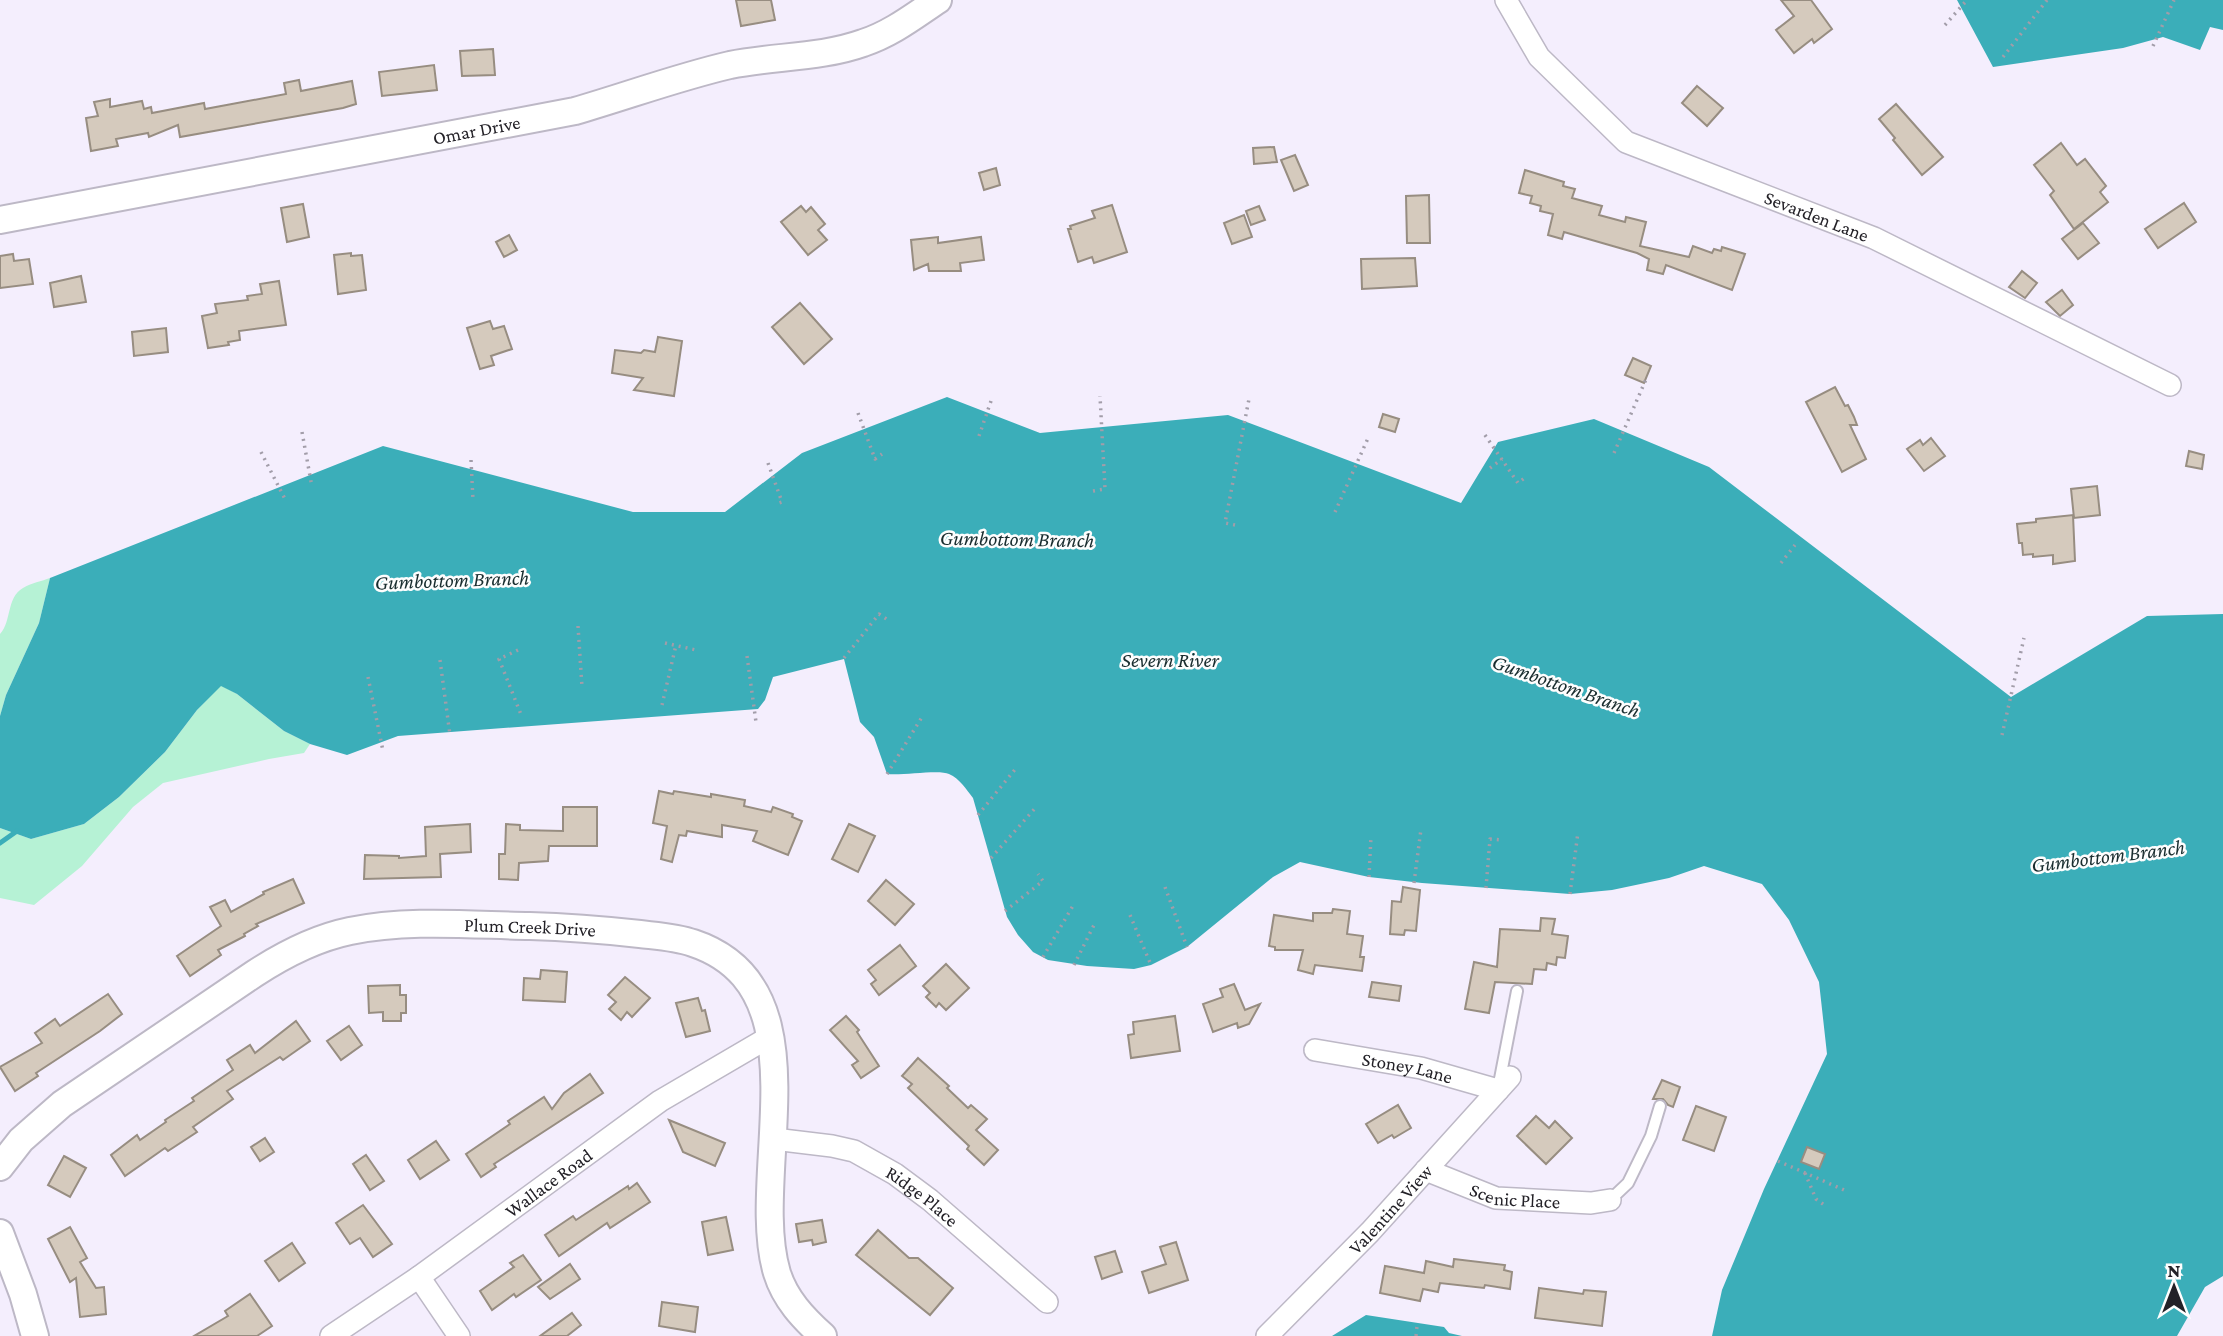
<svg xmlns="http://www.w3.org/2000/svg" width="2223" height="1336" font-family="'Crimson Pro',serif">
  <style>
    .green { fill: #b6f2d5 }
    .water { fill: #3baeb9 }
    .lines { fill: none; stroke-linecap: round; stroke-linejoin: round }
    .stream { stroke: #3baeb9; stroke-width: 5 }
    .building { fill: #d5cabd; stroke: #978d81; stroke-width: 2 }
    .service-casing { stroke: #bdb8c6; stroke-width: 14 }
    .minor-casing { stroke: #bdb8c6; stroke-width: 24 }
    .tertiary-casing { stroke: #bdb8c6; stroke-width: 30 }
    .path { stroke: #a29da9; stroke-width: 3.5; stroke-dasharray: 2 5; stroke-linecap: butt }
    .service { stroke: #fff; stroke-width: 10 }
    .minor { stroke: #fff; stroke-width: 21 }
    .tertiary { stroke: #fff; stroke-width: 26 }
    .labels { text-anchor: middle; stroke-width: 5; stroke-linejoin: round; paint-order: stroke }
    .street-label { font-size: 19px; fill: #232127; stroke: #fefefe }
    .water-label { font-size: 21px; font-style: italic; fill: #192d2f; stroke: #fefefe }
  </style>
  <rect width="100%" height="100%" fill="#f4eefd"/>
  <g class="green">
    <path d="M 50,578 L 39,623 L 6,695 L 0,716 L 0,634 C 12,621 6,598 23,588 C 31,583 42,581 50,578 Z"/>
    <polygon points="221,685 237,694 284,731 310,744 304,753 269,759 163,783 133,807 82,866 34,905 0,898 0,828 31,839 84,824 119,797 165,752 197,710"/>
  </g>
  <g class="water">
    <polygon points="1957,0 2223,0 2223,30 2210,27 2200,50 2163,37 2123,48 1993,67"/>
    <path d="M 947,397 L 1040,433 L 1228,415 L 1461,503 L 1498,442 L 1594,419 L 1709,467 L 2011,697 L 2147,616 L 2223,614 L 2223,1276 L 2205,1287 L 2177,1336 L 1712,1336 L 1722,1290 L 1764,1189 L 1827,1054 L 1819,982 L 1789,920 L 1762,884 L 1704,866 L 1669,878 L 1612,890 L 1570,894 L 1422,883 L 1369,877 L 1300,862 L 1273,877 L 1187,947 L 1151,965 L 1134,969 L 1087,966 L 1048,960 L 1033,952 L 1018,935 L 1007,917 L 973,798 C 966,789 960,779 949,774 C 939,769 902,776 887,774 L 874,737 L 860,722 L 844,659 L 773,677 L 765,700 L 758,709 L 398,736 L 347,755 L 310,744 L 284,731 L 237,694 L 221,686 L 197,710 L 165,752 L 119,797 L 84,824 L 31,839 L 0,828 L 0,716 L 6,695 L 39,623 L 50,578 L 383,446 L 633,512 L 725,512 L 802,453 Z"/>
    <polygon points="1366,1315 1444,1327 1449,1333 1462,1336 1332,1336"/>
  </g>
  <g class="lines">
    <polyline class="stream" points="0,843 17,831"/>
  </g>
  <g class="building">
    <polygon points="736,0 771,0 775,20 741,26"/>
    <polygon points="1781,0 1811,0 1832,29 1814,43 1812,39 1794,53 1776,30 1794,16"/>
    <polygon points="493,49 495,75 462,76 460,51"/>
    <polygon points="434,65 437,90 382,96 379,72"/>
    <polygon points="299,80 301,91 352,81 356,104 343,108 180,137 178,125 149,137 148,133 116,139 118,146 91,151 86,118 98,116 94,102 110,99 110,107 142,101 144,109 151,107 152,113 204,103 205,109 286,94 284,83"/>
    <polygon points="1697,86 1723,108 1707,126 1682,103"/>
    <polygon points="1896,104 1943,157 1922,175 1893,140 1895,138 1879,119"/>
    <polygon points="2061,143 2077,165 2085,159 2106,186 2100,192 2108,202 2074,229 2050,195 2054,191 2034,165"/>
    <polygon points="1274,147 1277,162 1254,164 1253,148"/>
    <polygon points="1295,155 1308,185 1294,191 1281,160"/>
    <polygon points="996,168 1000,185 984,190 979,173"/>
    <polygon points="1525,170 1564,182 1563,186 1575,189 1572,198 1602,206 1599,215 1625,222 1626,217 1646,222 1640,246 1689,257 1693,246 1712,253 1714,249 1721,251 1722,247 1745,254 1732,290 1666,265 1663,274 1647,270 1649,259 1637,253 1564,232 1562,239 1548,235 1553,214 1540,211 1541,206 1530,203 1532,196 1519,193"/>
    <polygon points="1429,195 1430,243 1407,243 1406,196"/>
    <polygon points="2184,203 2196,222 2158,248 2145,229"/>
    <polygon points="303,204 309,237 287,242 281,208"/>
    <polygon points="1112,205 1127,252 1094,263 1092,257 1078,262 1068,229 1071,229 1070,226 1095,218 1092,211"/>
    <polygon points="801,206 806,212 811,207 825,224 818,230 827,240 808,255 781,222"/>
    <polygon points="1259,206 1265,220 1251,225 1246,211"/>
    <polygon points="1244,215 1252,237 1232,244 1224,223"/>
    <polygon points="2083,223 2099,243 2078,259 2062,239"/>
    <polygon points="509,235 517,250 504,257 496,242"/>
    <polygon points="938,237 938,243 981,237 984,260 960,263 961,271 929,271 928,264 914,270 911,240"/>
    <polygon points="351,253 351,256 362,255 366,290 338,294 334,255"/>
    <polygon points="13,254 14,261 29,259 33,284 0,288 0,256"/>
    <polygon points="1415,258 1417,286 1362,289 1361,259"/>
    <polygon points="2022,271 2037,283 2025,298 2009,287"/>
    <polygon points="81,276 86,302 54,307 50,283"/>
    <polygon points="279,281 286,325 239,331 240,340 228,342 229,345 208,348 202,316 217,313 215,304 248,300 247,296 262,294 260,284"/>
    <polygon points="2062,290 2073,305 2060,316 2046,302"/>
    <polygon points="800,303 832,339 804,364 772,327"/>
    <polygon points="490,321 493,329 504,326 512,349 491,356 494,365 480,369 467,328"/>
    <polygon points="166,328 168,352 134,356 132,332"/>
    <polygon points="658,337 682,341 674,396 634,390 643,378 612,373 615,350 641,353 644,350 655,352"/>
    <polygon points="1633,358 1651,366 1644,383 1625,375"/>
    <polygon points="1835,387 1845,406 1848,405 1854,417 1857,425 1850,425 1866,459 1842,472 1806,402"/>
    <polygon points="1383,414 1399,419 1395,432 1379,427"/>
    <polygon points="1931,438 1945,456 1924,471 1907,449 1920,440 1923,445"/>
    <polygon points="2189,451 2204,455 2202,469 2186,466"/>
    <polygon points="2097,486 2100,515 2074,518 2071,489"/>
    <polygon points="2073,515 2075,561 2053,564 2053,555 2033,557 2033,554 2023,555 2022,543 2019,543 2017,524 2036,522 2036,519"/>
    <polygon points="659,791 673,794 674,791 711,797 711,794 745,800 744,806 771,812 773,807 793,814 792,817 802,821 788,855 753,841 757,831 722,825 722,837 687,831 686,836 679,835 672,862 661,859 667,826 653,823"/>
    <polygon points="563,807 597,807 597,846 549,846 548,861 519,863 518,880 499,879 499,854 505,854 506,824 520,825 520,830 563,831"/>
    <polygon points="470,824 471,852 440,854 441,877 364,879 365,855 399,856 399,858 426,856 425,827"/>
    <polygon points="849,824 875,836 858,872 832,859"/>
    <polygon points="293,879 304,903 256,924 258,926 244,934 245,936 218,950 221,955 190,976 177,956 221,926 210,907 225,900 231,912 264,894 263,892"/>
    <polygon points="886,880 914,904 895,925 868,901"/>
    <polygon points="1403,887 1420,890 1416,931 1405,930 1404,935 1390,934 1392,901 1401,902"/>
    <polygon points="1333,909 1350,911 1347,934 1363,936 1360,957 1364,957 1362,971 1315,965 1313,974 1298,970 1303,950 1275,950 1275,947 1269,946 1274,915 1313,921 1313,913 1332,913"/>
    <polygon points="1541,918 1555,919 1552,934 1568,936 1565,958 1557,957 1556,965 1547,963 1546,970 1534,969 1532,984 1495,982 1489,1013 1465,1009 1474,962 1497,967 1500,929 1540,931"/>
    <polygon points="900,945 916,966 879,995 871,984 876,980 868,970"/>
    <polygon points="946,964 969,988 946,1010 939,1003 936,1007 926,997 930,993 923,986"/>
    <polygon points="541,970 567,972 565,1002 523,1000 524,978 540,979"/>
    <polygon points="625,977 650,998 632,1017 627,1012 621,1020 609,1009 616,1002 608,995"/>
    <polygon points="1372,982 1401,986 1399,1001 1369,997"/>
    <polygon points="1234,984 1245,1010 1260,1004 1249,1024 1238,1028 1237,1023 1213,1032 1203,1004 1223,997 1220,989"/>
    <polygon points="400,985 400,995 406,995 406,1013 401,1013 401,1021 383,1021 383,1012 369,1013 368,986"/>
    <polygon points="108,994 122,1014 100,1031 36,1073 38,1076 15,1091 0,1067 42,1043 35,1033 55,1019 60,1026"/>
    <polygon points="698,998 702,1011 705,1010 710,1031 686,1037 676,1003"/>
    <polygon points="846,1016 859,1030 857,1032 879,1066 861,1078 852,1065 858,1061 830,1030"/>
    <polygon points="1175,1016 1180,1051 1131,1058 1128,1035 1134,1034 1133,1022"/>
    <polygon points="296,1021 310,1041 283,1060 280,1057 227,1091 233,1099 193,1127 197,1132 168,1151 165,1148 125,1176 111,1155 137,1135 140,1140 166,1122 165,1120 194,1101 192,1098 233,1070 227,1060 250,1045 255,1053"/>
    <polygon points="349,1026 362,1045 341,1060 327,1041"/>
    <polygon points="918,1058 949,1086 947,1088 968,1108 971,1105 987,1119 976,1130 998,1150 984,1165 967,1149 969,1146 908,1088 912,1084 902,1076"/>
    <polygon points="590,1074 603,1093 494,1164 496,1167 481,1177 466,1154 510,1124 508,1121 544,1097 552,1109 564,1093"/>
    <polygon points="1662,1080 1680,1087 1673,1107 1668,1105 1663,1099 1653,1099"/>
    <polygon points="1398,1105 1411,1128 1394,1138 1392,1135 1378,1143 1366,1124"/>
    <polygon points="1696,1106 1726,1117 1714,1151 1683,1140"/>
    <polygon points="1536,1116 1549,1128 1555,1121 1572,1138 1546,1164 1517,1136"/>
    <polygon points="669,1120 725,1143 715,1166 683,1152"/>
    <polygon points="265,1138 274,1152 260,1161 251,1147"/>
    <polygon points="436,1141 449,1160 420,1179 408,1160"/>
    <polygon points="1807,1147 1825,1154 1819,1169 1801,1162"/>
    <polygon points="366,1155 384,1181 370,1190 353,1164"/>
    <polygon points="64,1156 86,1168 70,1197 48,1185"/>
    <polygon points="637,1183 650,1202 610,1228 607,1223 559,1256 545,1235 573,1216 576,1220 628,1186 629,1189"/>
    <polygon points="363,1205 392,1244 373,1257 360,1238 350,1244 336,1223"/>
    <polygon points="726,1217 733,1250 708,1255 702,1222"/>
    <polygon points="822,1220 826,1242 813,1245 812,1240 799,1242 796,1224"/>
    <polygon points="70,1227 87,1258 80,1262 96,1288 104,1287 106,1314 80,1317 76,1278 70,1282 48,1239"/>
    <polygon points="878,1230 909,1258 918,1258 953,1288 930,1315 856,1255"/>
    <polygon points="1176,1242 1188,1280 1149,1293 1142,1272 1166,1264 1160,1247"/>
    <polygon points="292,1243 305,1263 279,1281 265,1261"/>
    <polygon points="1115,1251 1122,1272 1102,1279 1095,1257"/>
    <polygon points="523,1255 541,1280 516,1297 514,1294 492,1310 480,1291 514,1267 510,1263"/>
    <polygon points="1454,1259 1505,1265 1504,1270 1512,1272 1510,1289 1485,1285 1484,1288 1440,1283 1438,1292 1423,1289 1420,1301 1380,1293 1385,1266 1424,1273 1426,1261 1453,1267"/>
    <polygon points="570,1264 580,1279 550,1299 538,1287"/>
    <polygon points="1539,1288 1583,1294 1584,1290 1606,1292 1602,1326 1535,1318"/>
    <polygon points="250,1294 272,1326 257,1336 194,1336 228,1316 225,1311"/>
    <polygon points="662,1302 698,1307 695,1332 659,1326"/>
    <polygon points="572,1313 581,1325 567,1336 540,1336"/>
  </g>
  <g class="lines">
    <defs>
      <g id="service">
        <polyline points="1499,1084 1517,991"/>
        <polyline points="1610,1200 1628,1183 1651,1136 1660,1106"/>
      </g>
      <g id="minor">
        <path id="s1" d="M 1506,0 L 1539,57 L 1626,142 L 1874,238 L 2170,385"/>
        <path id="s2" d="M 1315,1050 L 1421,1068 L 1498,1090"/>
        <path id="s3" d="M 774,1139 L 832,1146 L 854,1151 L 895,1174 L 930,1200 L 1047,1302"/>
        <path id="s4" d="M 1426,1170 L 1496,1198 L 1591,1203 L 1610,1200"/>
        <polyline points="419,1277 459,1336"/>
        <path id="s5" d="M 331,1336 L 419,1277 L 660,1101 L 771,1036"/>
        <path id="s6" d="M 1267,1336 L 1370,1232 L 1510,1077"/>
      </g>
      <g id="tertiary">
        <path id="s7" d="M 0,220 L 575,111 C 627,96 678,77 730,65 C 774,56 821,58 863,43 C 891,34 914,16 938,0"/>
        <path id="s8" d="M 0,1167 L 21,1140 L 62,1104 L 254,974 C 283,955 316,938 350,931 C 409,919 470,925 530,926 C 567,927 604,930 640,934 C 657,936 676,937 693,943 C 828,988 747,1174 777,1273 C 785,1299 803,1318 823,1336"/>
        <polyline points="0,1233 23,1294 35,1336"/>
      </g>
    </defs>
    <use href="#service" class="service-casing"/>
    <use href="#minor" class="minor-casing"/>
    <use href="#tertiary" class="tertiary-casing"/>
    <g class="path">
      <polyline points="1945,25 1967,0"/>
      <polyline points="2153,46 2174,0"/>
      <polyline points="2003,57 2047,0"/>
      <polyline points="858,413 875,459 882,454"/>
      <polyline points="302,432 312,487"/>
      <polyline points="1485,435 1518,483 1526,477"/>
      <polyline points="979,436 991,401"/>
      <polyline points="261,452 285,499"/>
      <polyline points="1614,453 1647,377"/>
      <polyline points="471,460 473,500"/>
      <polyline points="768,463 782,502 776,504"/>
      <polyline points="1490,468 1502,459"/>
      <polyline points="1093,491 1105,489 1100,396"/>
      <polyline points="1335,512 1369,436"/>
      <polyline points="1235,525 1225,523 1249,399"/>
      <polyline points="1781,563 1795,545"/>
      <polyline points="578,626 582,687"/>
      <polyline points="665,643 696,650"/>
      <polyline points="518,650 499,659 522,717"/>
      <polyline points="747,656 756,722"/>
      <polyline points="844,658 879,614 888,620"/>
      <polyline points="440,660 450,735"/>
      <polyline points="368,677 383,751"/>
      <polyline points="662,705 676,645"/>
      <polyline points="2002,735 2024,638"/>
      <polyline points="887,774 922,717"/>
      <polyline points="978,815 1017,767"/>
      <polyline points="991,858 1037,806"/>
      <polyline points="1369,877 1371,836"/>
      <polyline points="1414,883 1421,829"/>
      <polyline points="1165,887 1187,947"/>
      <polyline points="1486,888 1490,839 1502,840"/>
      <polyline points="1570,894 1578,832"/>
      <polyline points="1005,911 1043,881 1038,874"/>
      <polyline points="1130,915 1151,965"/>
      <polyline points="1043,957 1074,904"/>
      <polyline points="1074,965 1094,925"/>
      <polyline points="1778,1161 1844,1190"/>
      <polyline points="1805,1173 1816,1199 1827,1207"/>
      <polyline points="1416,1336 1417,1326"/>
    </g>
    <use href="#service" class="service"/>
    <use href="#minor" class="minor"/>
    <use href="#tertiary" class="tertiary"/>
  </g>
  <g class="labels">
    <g class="street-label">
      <text dy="7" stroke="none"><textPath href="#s7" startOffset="485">Omar Drive</textPath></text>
      <text dy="7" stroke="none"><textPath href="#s1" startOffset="392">Sevarden Lane</textPath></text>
      <text dy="7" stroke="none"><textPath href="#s8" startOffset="607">Plum Creek Drive</textPath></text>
      <text dy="7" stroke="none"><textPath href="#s2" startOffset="94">Stoney Lane</textPath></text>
      <text dy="7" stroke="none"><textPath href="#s5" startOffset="266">Wallace Road</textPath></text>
      <text dy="7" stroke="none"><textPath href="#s4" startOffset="94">Scenic Place</textPath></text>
      <text dy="7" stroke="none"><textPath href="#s3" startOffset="163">Ridge Place</textPath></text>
      <text dy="7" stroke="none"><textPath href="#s6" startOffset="177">Valentine View</textPath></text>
    </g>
    <g class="water-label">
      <text transform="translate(1017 539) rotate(1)" y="7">Gumbottom Branch</text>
      <text transform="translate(452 580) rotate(-2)" y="7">Gumbottom Branch</text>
      <text x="1170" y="667">Severn River</text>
      <text transform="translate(1566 686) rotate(19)" y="7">Gumbottom Branch</text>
      <text transform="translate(2108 856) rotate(-7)" y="7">Gumbottom Branch</text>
    </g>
  </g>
  <g transform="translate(2174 1287)" stroke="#fefefe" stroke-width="5" paint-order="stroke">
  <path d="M0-5L12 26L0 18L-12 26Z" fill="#232127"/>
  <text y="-10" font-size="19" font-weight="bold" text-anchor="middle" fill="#232127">N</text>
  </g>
</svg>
